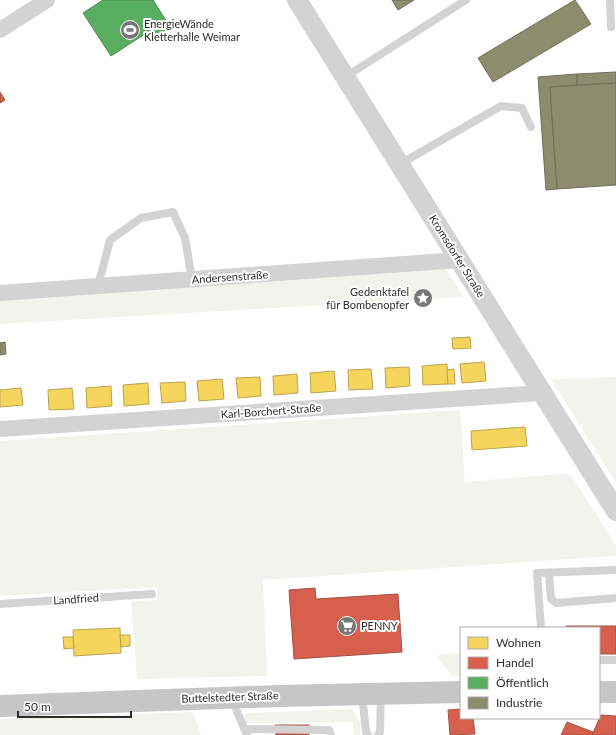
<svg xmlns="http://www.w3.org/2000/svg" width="616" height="735" font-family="Lato,sans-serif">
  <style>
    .green { fill: #f1f4ec }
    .homes { fill: #f6d55c; stroke: #baa34e }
    .shops { fill: #d6604d; stroke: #a45144 }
    .public { fill: #5aae61; stroke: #4d8852 }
    .industry { fill: #8c8c6e; stroke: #70705b }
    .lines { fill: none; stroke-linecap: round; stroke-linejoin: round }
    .service { stroke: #d3d3d3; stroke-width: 8 }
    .minor { stroke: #d3d3d3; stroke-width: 16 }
    .tertiary { stroke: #d3d3d3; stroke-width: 20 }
    .primary { stroke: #c6c6c6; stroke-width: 22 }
    .labels { text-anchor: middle; stroke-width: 4; stroke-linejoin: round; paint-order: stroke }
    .poi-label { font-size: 11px; fill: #2e2e2e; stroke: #fff; text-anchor: start }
    .street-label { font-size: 11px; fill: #2e2e2e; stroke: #fff }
  </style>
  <rect width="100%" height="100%" fill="#fff"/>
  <g class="green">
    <polygon points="441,262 464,297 0,324 0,293"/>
    <polygon points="616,377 616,483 551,379"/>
    <polygon points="460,410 465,482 570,473 616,546 616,556 263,580 267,676 137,679 131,601 157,600 157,587 0,596 0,441"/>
    <polygon points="461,653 461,676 452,676 438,659 440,654"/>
    <polygon points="352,709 360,722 360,735 354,735 353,722 246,723 244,717 246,713"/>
    <polygon points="193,712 201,735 0,735 0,719"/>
  </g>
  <g class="homes">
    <polygon points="470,337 471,348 453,349 452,338"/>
    <polygon points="484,362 486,381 462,383 460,364"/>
    <polygon points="447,364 448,384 423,385 422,366"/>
    <polygon points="409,367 410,386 386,388 385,368"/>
    <polygon points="371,369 373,389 349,390 348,370"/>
    <polygon points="454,369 455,384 448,384 447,370"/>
    <polygon points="334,371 336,391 311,393 310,373"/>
    <polygon points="297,374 298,393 274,395 273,376"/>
    <polygon points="260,377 261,396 238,398 236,378"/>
    <polygon points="222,379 224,399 199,401 197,381"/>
    <polygon points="185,382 186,401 162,403 160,383"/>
    <polygon points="148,383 149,404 124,406 123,385"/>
    <polygon points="111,386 112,406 87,408 86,388"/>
    <polygon points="21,388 23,405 0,407 0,390"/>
    <polygon points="72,388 74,409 49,410 48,390"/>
    <polygon points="525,427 527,446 472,450 471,431"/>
    <polygon points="120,628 121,653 74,656 73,630"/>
    <polygon points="120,635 130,635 130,646 121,647"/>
    <polygon points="63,637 73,637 74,648 64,649"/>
  </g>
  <g class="shops">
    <polygon points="0,92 5,100 0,103"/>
    <polygon points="315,588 316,599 398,594 402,652 294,659 289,590"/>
    <polygon points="566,626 616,626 616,654 599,654 599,628 566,628"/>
    <polygon points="461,709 461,718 473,718 475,734 450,735 448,710"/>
    <polygon points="601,715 616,716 616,735 592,735"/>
    <polygon points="567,722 593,732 592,735 561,735"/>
    <polygon points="275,725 309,725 309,735 276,735"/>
  </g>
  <polygon class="public" points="103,0 153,0 170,27 152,39 148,32 111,56 83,13"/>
  <g class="industry">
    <polygon points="392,0 414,0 398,10"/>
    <polygon points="575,0 591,24 493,82 478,58"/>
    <polygon points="616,72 616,83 577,85 577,74"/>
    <polygon points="577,74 577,85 550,87 557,189 546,190 538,77"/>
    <polygon points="616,83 616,185 557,189 550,87"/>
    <polygon points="5,342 6,354 0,355 0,343"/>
  </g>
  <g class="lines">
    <g class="service">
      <polyline points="610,0 611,27"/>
      <polyline points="345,77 466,0"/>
      <polyline points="400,164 501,106 522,108 531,127"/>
      <polyline points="98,286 110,240 141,218 173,212 185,238 192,279"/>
      <polyline points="549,573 551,599 556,603 616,598"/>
      <polyline points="0,604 152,594"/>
      <polyline points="541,628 537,573 616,570"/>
      <polyline points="599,660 616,660"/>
      <polyline points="362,694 366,732 368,735"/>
      <polyline points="232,700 247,735"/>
      <polyline points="245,729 329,730 331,735"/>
      <polyline points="378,735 380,732 381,694"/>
    </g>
    <g class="minor">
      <polyline points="0,30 47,0"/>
      <polyline points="0,293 460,260"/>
      <polyline points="0,429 542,393"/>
    </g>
    <polyline class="tertiary" points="297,0 616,511"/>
    <g class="primary">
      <polyline points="599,692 616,692"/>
      <polyline points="0,706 279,696 461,692"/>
    </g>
  </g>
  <defs>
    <symbol id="stadium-disc" viewBox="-11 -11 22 22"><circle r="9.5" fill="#777" stroke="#fff"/><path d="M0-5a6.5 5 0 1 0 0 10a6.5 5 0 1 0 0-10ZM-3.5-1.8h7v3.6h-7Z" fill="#fff"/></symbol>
    <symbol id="sight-disc" viewBox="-11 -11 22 22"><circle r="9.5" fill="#777" stroke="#fff"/><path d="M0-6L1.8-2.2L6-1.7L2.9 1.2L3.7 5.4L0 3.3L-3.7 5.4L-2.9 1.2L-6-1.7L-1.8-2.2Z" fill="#fff"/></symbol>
    <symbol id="supermarket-disc" viewBox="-11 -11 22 22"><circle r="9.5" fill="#777" stroke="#fff"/><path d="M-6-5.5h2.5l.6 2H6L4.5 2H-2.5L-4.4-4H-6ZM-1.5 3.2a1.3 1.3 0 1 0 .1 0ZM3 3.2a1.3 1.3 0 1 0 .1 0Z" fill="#fff"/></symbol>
  </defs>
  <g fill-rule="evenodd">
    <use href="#stadium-disc" x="119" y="19" width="22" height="22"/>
    <use href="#sight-disc" x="412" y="287" width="22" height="22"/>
    <use href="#supermarket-disc" x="336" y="615" width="22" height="22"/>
  </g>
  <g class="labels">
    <g class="poi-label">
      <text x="144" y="28">EnergieWände<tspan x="144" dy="13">Kletterhalle Weimar</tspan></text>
      <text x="409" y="296" text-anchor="end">Gedenktafel<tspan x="409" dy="13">für Bombenopfer</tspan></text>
      <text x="361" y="630">PENNY</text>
    </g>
    <g class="street-label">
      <text transform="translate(457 256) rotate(58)" y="4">Kromsdorfer Straße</text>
      <text transform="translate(230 277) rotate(-4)" y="4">Andersenstraße</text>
      <text transform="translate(271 411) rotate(-4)" y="4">Karl-Borchert-Straße</text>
      <text transform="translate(76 599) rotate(-4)" y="4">Landfried</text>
      <text transform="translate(230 697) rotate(-2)" y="4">Buttelstedter Straße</text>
    </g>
  </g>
  <rect x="460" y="627" width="140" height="92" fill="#ffffff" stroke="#ababab"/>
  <rect x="468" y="637" width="20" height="12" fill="#f6d55c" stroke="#ababab"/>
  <text x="496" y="647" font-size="12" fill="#2e2e2e">Wohnen</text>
  <rect x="468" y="657" width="20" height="12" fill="#d6604d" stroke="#ababab"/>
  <text x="496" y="667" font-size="12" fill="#2e2e2e">Handel</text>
  <rect x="468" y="677" width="20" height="12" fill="#5aae61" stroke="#ababab"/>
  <text x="496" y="687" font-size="12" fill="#2e2e2e">Öffentlich</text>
  <rect x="468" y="697" width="20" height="12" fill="#8c8c6e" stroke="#ababab"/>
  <text x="496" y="707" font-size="12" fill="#2e2e2e">Industrie</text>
  <path d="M18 711v6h113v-6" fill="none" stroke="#2e2e2e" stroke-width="2"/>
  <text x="24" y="711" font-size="12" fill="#2e2e2e" stroke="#ffffff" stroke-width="3" paint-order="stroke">50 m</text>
</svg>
